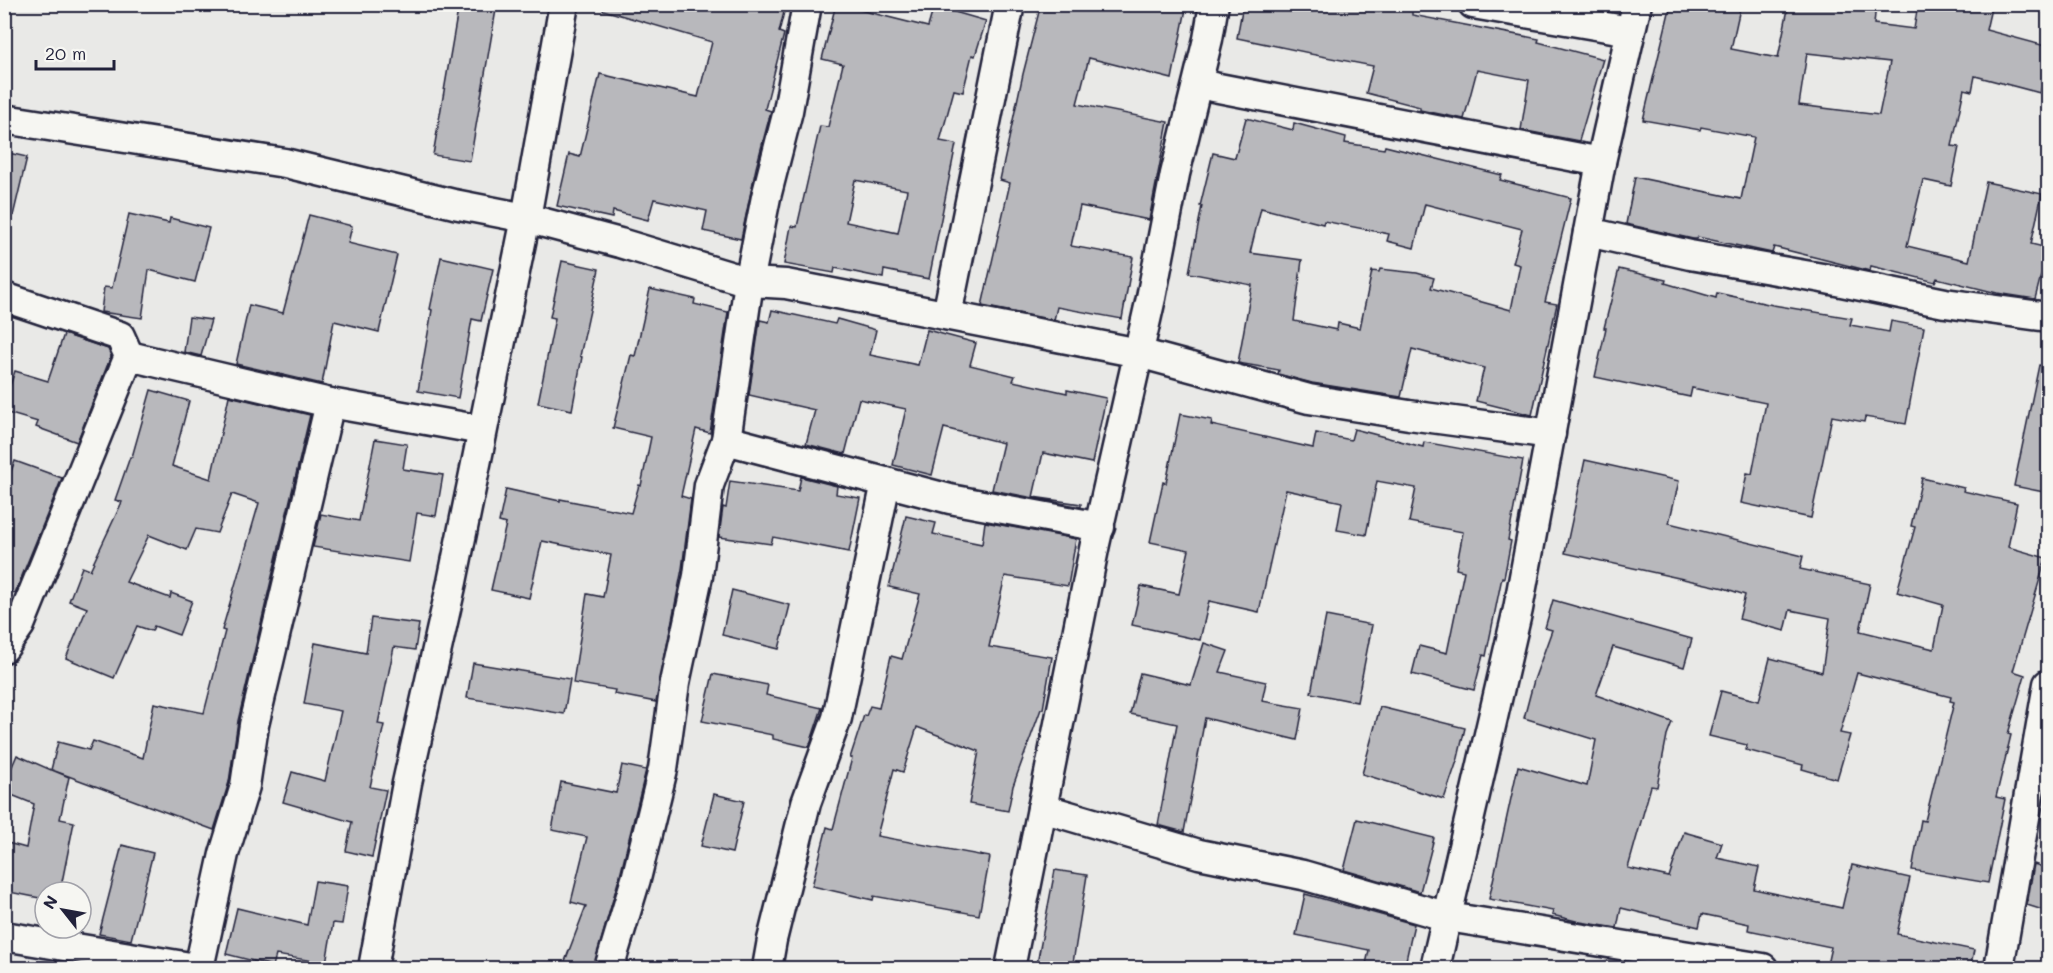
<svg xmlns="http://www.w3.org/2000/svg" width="2053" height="973" font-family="Mali,sans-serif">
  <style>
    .building { fill: #b8b8bc; stroke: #22223b; stroke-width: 1.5; fill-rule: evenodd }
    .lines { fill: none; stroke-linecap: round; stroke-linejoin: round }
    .minor-casing { stroke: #22223b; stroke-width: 33 }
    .minor { stroke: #f6f6f2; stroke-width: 28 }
  </style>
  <rect width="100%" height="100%" fill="#e9e9e7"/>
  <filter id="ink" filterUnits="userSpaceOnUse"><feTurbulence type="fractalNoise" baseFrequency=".0167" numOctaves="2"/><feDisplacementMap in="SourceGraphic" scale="12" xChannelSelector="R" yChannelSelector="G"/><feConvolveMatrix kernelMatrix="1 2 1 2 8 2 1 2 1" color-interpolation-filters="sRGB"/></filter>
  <g filter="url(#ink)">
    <g class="building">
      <polygon points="459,4 497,4 470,161 433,155"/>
      <polygon points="603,4 786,4 779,32 784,34 765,109 771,111 756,168 741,239 703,231 707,211 654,199 648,220 613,211 612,218 557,206 569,154 580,157 600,74 698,97 712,42 603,10"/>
      <path d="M 836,4 L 928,27 L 934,6 L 986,21 L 975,56 L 972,55 L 963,92 L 954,90 L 940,141 L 956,144 L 929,279 L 884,270 L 883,278 L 835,268 L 834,273 L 784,264 L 791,226 L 797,227 L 820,126 L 828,127 L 843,64 L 822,59 ZM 855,180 L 907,190 L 898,233 L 846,222 Z"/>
      <polygon points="1041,4 1187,4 1172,79 1089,58 1077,104 1168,122 1149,220 1080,206 1071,246 1133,257 1122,319 1057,307 1054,320 982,306 1010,183 1000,180 1023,74"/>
      <polygon points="1243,4 1337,4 1379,12 1380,6 1412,11 1412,15 1539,39 1538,42 1603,59 1579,141 1521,130 1529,80 1477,70 1464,119 1420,110 1420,107 1366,93 1373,66 1310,54 1310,53 1237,38"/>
      <path d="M 1671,4 L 1741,4 L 1731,49 L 1778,58 L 1789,4 L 1876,4 L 1874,24 L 1914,29 L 1918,4 L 1992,4 L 1986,30 L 2049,47 L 2049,60 L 2040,93 L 1975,76 L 1972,91 L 1964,89 L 1952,146 L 1959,147 L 1951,186 L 1923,180 L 1907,246 L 1969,261 L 1986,182 L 2042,194 L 2031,244 L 2048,248 L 2035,299 L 1997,293 L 1937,278 L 1935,282 L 1871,266 L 1870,271 L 1774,247 L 1772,253 L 1698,237 L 1697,239 L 1693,239 L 1626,224 L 1635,177 L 1741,199 L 1754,137 L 1701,127 L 1700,130 L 1643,120 ZM 1807,53 L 1890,62 L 1879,115 L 1799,105 Z"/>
      <path d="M 1246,118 L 1293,130 L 1294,123 L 1346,137 L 1345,143 L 1384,149 L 1385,146 L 1502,175 L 1500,180 L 1571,198 L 1545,302 L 1557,304 L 1532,415 L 1476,401 L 1484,368 L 1412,349 L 1401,397 L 1312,383 L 1278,374 L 1279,370 L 1238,363 L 1252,285 L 1189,273 L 1202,206 L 1200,206 L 1213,153 L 1235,158 ZM 1425,204 L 1522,229 L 1513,263 L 1520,265 L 1511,310 L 1431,288 L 1434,278 L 1417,273 L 1380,269 L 1379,272 L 1372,271 L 1360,328 L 1338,323 L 1337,330 L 1294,321 L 1302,260 L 1250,253 L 1261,208 L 1323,224 L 1324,221 L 1389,234 L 1387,241 L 1414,248 Z"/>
      <polygon points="4,152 27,157 13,216 4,215"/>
      <polygon points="129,214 169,223 170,218 209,228 195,282 149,270 142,318 101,312 104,287 112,288"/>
      <polygon points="309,215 352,226 348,243 397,255 379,332 334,321 322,384 236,364 249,305 283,313"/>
      <polygon points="441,257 493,269 481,321 472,319 458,398 418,391 432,310 430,309"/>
      <polygon points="562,261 599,269 580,356 582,357 572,410 538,403 555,318 550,317"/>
      <polygon points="1619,269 1666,280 1665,283 1716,298 1717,293 1773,305 1852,318 1850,325 1889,332 1891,321 1924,327 1906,424 1865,417 1864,422 1832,416 1811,518 1741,503 1747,473 1752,474 1766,403 1692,388 1690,397 1595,377 1606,328 1604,328"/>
      <polygon points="650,289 695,299 694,304 728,312 710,433 696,429 681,496 691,499 682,569 656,702 614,694 615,690 573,683 587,594 603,597 611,555 542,541 529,598 491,590 506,524 499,522 506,489 560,501 560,499 631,513 639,485 641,486 651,437 613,428 631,355 635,356"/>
      <polygon points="772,310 835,324 837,319 876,330 870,355 918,365 927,330 976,343 970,365 1015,376 1013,381 1067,393 1067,390 1106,398 1092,463 1043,453 1033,497 1081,504 1081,507 992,490 1003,443 944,428 932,475 893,465 906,409 859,399 845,454 806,444 815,410 749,395 760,320 769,322"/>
      <polygon points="189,317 211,320 201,356 184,352"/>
      <polygon points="64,334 108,349 111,356 77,442 36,427 38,422 4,412 4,403 15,371 48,381"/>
      <polygon points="2039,365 2049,366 2049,493 2014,486"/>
      <polygon points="151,390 189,401 172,466 211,479 229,396 310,415 238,721 229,782 214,830 52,770 69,777 60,819 74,822 60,892 45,892 45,899 4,891 4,842 26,848 34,804 4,792 4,785 17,755 51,770 58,742 89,750 93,741 143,758 154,703 204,713 225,631 222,630 259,503 232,494 217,533 196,529 187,550 149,535 126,582 170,598 171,593 192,601 179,635 154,626 152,631 137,626 114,678 66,658 87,608 69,601 82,567 90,570 122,502 115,500 130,457 132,457"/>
      <polygon points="1180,414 1212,420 1211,425 1313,448 1316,433 1351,440 1354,429 1423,447 1424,442 1523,460 1508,540 1511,541 1504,578 1502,577 1486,656 1483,655 1474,690 1412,674 1419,646 1447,653 1464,571 1456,569 1463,532 1409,522 1416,488 1377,481 1366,535 1337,530 1342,502 1286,490 1259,612 1209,601 1200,640 1132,625 1141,586 1179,594 1189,550 1150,542 1163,482 1166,483"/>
      <polygon points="375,439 407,444 403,469 443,475 436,516 417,513 409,562 313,547 321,514 359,521"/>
      <polygon points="1585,460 1679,481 1669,523 1803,556 1800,569 1870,584 1860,631 1934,649 1943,605 1897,592 1915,527 1911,526 1922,478 1964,488 1963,491 2017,503 2008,547 2046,558 2013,671 2025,675 2008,734 2011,735 1996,797 2005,799 1988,883 1912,870 1921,820 1925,821 1954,702 1950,701 1951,697 1857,673 1840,733 1850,735 1837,779 1802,769 1803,765 1746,750 1747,745 1709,736 1721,691 1759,701 1770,658 1822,672 1830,618 1790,610 1785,631 1739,619 1745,595 1724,588 1565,553"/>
      <polygon points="15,461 62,478 15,593 4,589 4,489"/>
      <polygon points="801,477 837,486 836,494 860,498 849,552 773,537 771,544 719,537 723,507 726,508 730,481 798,491"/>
      <polygon points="906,516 936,523 933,534 982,544 985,522 1076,539 1068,586 1005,576 989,647 1052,657 1043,709 1041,709 1013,786 1008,811 969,804 979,751 917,727 903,772 894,769 877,836 990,857 979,915 874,896 873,900 812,886 827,827 833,829 852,758 850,758 864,715 866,716 870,706 879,708 891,656 902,659 920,594 889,587"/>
      <polygon points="732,590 790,605 779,649 722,635"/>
      <polygon points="1553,600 1692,639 1684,667 1613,647 1596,695 1672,722 1667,735 1657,787 1651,786 1628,868 1669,877 1684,832 1722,843 1717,858 1759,867 1754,889 1842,908 1852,865 1910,878 1897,934 1974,950 1970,969 1826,969 1831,947 1748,930 1749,924 1702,914 1699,927 1621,908 1617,928 1580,922 1552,915 1553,911 1489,899 1518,766 1587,786 1596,740 1524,718 1534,680 1552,630 1545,628"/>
      <polygon points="1326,616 1372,625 1357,702 1311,693"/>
      <polygon points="371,618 419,624 415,650 394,647 378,724 384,725 370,787 386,790 372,857 346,851 352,822 283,802 292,772 325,781 341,711 304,704 315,643 366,653"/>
      <polygon points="1204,643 1228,651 1220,672 1266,682 1262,701 1303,708 1297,740 1205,718 1184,832 1158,825 1177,724 1130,714 1140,673 1191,685"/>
      <polygon points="473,663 570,679 564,714 467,698"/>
      <polygon points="713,674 768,685 766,695 822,708 809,747 773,739 773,735 702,721"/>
      <polygon points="1380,707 1465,728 1458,758 1444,799 1362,774"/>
      <polygon points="622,765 646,770 620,875 593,969 562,969 586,906 571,902 587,837 552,830 561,782 616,793"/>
      <polygon points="714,794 744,801 732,853 701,846"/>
      <polygon points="1357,819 1434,838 1420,892 1344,870"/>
      <polygon points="122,845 153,853 131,940 99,934"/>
      <polygon points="2034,864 2049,869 2049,912 2027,905"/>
      <polygon points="1055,870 1087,875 1072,969 1036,969"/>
      <polygon points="315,881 348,886 342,924 333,923 326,963 276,955 273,966 226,954 237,908 307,925"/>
      <polygon points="1305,894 1414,924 1404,969 1365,969 1369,950 1296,935"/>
    </g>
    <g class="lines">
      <defs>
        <g id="minor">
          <polyline points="1473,4 1630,31"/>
          <polyline points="1198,84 1601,162"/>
          <polyline points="4,119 285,163 454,204 526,218 620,243 749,282 786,284 1139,353 1309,399 1409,415 1551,434"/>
          <polyline points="1588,232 1690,255 1822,278 1945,303 2048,317"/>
          <polyline points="4,297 120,336 129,356 20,625 4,648"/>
          <polyline points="947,315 1010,4"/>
          <polyline points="129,356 330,403 482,430"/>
          <polyline points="726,440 950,499 1100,527"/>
          <polyline points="1042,808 1199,854 1303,875 1448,917 1763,968"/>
          <polyline points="4,936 196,968"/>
          <polyline points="199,968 224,854 245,786 254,725 330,403"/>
          <polyline points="373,968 407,783 452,582 526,218 564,4"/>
          <polyline points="609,968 636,879 663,769 675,683 698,576 709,485 726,440 749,282 766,197 788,111 807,4"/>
          <polyline points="767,968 772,940 806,803 837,718 886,482"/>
          <polyline points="1010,968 1095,544 1151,298 1175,174 1208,39 1214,4"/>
          <polyline points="1435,968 1518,609 1601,162 1637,4"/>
          <polyline points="1999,968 2048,684"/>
        </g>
      </defs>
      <use href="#minor" class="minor-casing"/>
      <use href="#minor" class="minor"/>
    </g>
  </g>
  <rect width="2053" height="973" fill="none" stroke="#f6f6f2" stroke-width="24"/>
  <rect x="12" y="12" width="2029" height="949" fill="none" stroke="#22223b" stroke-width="2" filter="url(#ink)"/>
  <g transform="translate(63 910) rotate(301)"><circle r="28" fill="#f6f6f2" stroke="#a1a1a9" stroke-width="1.5"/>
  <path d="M0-4.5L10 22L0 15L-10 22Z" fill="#22223b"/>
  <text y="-9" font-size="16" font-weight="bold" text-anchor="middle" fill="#22223b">N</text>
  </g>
  <path d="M36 60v9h78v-9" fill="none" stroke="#22223b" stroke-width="3"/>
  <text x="45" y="60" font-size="18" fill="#22223b" stroke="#f6f6f2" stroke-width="4.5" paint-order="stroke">20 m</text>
</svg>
